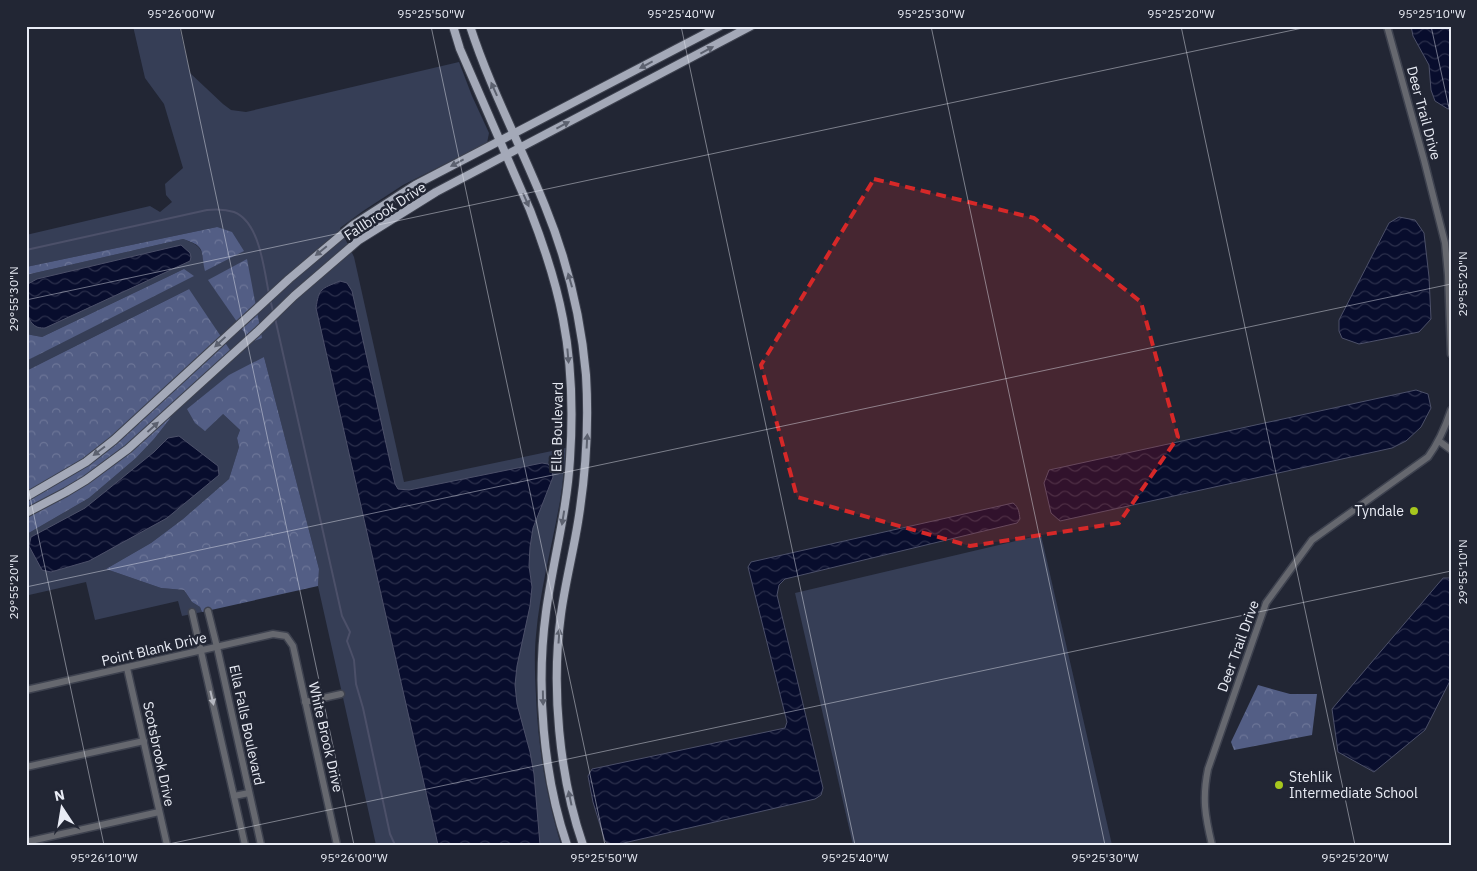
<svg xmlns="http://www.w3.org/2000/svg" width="1477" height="871" font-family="'IBM Plex Sans',sans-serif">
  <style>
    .grass { fill: #363e56 }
    .forest { fill: url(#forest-crowns) }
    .water { fill: url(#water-waves); stroke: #4c5069 }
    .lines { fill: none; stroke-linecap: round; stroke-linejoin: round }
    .stream { stroke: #4c5069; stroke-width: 2 }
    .minor-casing { stroke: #3e424f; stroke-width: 9 }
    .major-casing { stroke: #3e424f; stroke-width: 10 }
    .minor { stroke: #66686f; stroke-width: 6 }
    .major { stroke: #a4a9b8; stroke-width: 8 }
    .oneway { fill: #5c616f }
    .oneway2 { fill: #b5b7bf }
    .marked { fill: #d62828; fill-opacity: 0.2; stroke: #d62828; stroke-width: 4; stroke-dasharray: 10 6; stroke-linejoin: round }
    .ticks { fill: none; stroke: #e9ecf5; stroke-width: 1; stroke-opacity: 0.45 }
    .poi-dot { fill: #a7c71e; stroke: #222634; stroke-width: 2 }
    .labels { text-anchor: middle; stroke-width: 5; stroke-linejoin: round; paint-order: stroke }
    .street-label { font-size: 14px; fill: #e9ecf5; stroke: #222634 }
    .poi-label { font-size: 14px; fill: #e9ecf5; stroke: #222634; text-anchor: end }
    .neatline { fill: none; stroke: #e9ecf5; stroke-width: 2 }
    .ticks-label { font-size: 12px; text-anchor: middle; fill: #e9ecf5 }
  </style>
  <defs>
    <pattern id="forest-crowns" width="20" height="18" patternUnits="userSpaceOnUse" patternTransform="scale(1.25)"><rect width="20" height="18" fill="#535e85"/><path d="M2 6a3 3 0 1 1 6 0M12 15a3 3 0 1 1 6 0" fill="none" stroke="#6c7597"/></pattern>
    <pattern id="water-waves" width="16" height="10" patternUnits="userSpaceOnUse" patternTransform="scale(1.25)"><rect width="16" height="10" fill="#080d2d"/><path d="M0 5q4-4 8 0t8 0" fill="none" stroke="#2c304c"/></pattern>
  </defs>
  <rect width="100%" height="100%" fill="#222634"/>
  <g class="grass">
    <path d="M 133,26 L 179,26 L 190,73 L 223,104 L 231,110 L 246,112 L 459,62 L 472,96 L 489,133 L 487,143 L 403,185 L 363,211 L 340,228 L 354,257 L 404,482 L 566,448 C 564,466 563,484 560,501 C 552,546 540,590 536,635 C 534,655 535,676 536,696 C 538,748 546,794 561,845 L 376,845 L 318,586 L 319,569 L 264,357 L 223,414 L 240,430 L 237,438 L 239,447 L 229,479 L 183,519 L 151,543 L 106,569 L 161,588 L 184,590 L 192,602 L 200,607 L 202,612 L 182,616 L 178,601 L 95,620 L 86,582 L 29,595 L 26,590 L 26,533 L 27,534 L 89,498 L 136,458 L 154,439 L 169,420 L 189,289 L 26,371 L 26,361 L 184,269 L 42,337 L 26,334 L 26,275 L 183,239 C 196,244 204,247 203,263 L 217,227 L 26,267 L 26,235 L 150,206 L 160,212 L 172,202 L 166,195 L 165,184 L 183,168 L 164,104 L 145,78 Z"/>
    <polygon points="1041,535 1112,845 853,845 795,593"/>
  </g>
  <g class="forest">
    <path d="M 217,227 L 232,232 L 244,251 L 205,271 C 200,250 207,247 183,239 L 26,275 L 26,267 Z"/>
    <polygon points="247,259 262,338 251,342 208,280"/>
    <polygon points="184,269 194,276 26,361 26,334 42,337"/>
    <polygon points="189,289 232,353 181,397 169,420 154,439 136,458 89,498 27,534 26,371"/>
    <polygon points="264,357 319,569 318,586 202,612 200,607 192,602 184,590 161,588 106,569 151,543 183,519 229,479 239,447 237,438 240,430 223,414 205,431 195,423 187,409 229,375"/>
    <polygon points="1258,685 1290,694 1317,694 1312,735 1234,750 1231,742"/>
  </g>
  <g class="water">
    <polygon points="1411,26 1451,26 1451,108 1448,109 1435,101 1431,90 1429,65 1413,36"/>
    <polygon points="1399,217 1415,220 1424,233 1429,277 1431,319 1419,332 1359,344 1342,338 1339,331 1339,320 1389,223"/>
    <path d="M 181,245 L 190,253 L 191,257 L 190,261 L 45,328 C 43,328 40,328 37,327 C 23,320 26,297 26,285 L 37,279 Z"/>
    <path d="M 340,281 L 347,283 L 352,291 L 395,484 L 398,489 L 409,490 L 542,463 L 548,464 L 552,469 L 553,477 L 533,528 L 530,547 L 529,566 L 532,587 L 530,606 L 517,666 L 515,685 L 517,704 L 530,752 L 534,774 L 540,845 L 438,845 L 316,308 C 319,288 321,289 340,281 Z"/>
    <polygon points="1416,390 1428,394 1431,408 1421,427 1406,441 1392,448 1060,521 1051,513 1044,483 1049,470"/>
    <polygon points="179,436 218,466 219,475 167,518 89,561 51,572 42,570 29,546 31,537 85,508 154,452 168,438"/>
    <path d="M 1013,503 C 1019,507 1019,513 1020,519 L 1017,523 L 785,579 L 779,585 L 777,595 L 823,788 L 821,795 L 815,799 L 615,845 L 610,845 L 605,841 L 593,802 L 588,776 L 592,769 L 785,728 L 787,722 L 748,567 L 751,562 Z"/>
    <polygon points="1443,578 1451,578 1451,679 1425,730 1374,772 1338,752 1332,709"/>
  </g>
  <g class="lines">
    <g class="stream">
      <path d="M 26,250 L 207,210 C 216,209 225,209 234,212 C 260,222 264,270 269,294"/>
      <polyline points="270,299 273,311"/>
      <polyline points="275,318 342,616 350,632 347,641 354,660 356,684 363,708 390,834 395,845"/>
    </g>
    <defs>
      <g id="minor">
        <polyline points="1387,26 1424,160 1445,243 1448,275 1451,354"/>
        <polyline points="1439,441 1451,450"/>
        <polyline points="208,611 217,647 261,845"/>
        <polyline points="192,612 245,845"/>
        <polyline points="127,668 167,845"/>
        <polyline points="26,690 273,634 286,636 293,646 337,845"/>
        <polyline points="305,702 341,694"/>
        <polyline points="26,767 144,741"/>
        <polyline points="234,796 249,793"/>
        <polyline points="26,842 159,812"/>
        <path d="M 1212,845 C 1205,816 1202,798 1208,769 L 1266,603 L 1312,540 L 1428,457 C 1439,442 1445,428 1451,410"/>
      </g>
      <g id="major">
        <path d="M 453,26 L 460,49 L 530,210 C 544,246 556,282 563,319 C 572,365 573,413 570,459 C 567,511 553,561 546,612 C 536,686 543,775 567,845"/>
        <path d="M 470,26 C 490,88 521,146 545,206 C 567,260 581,317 586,375 C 589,424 586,473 578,522 C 573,553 565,584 561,614 C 551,687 559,776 583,845"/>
        <polyline points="26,497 86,462 114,440 289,279 353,225 415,185 720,26"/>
        <polyline points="26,513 66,492 86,480 128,449 257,332 294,296 359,240 436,192 751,26"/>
      </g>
    </defs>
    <use href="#minor" class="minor-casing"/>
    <use href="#major" class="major-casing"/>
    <use href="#minor" class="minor"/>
    <use href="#major" class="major"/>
  </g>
  <defs><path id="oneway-solid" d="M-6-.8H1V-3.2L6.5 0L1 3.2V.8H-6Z" transform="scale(1.25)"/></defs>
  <g class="oneway">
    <use href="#oneway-solid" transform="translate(707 50) rotate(-28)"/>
    <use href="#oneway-solid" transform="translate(646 65) rotate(152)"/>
    <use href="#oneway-solid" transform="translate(494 89) rotate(-114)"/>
    <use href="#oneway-solid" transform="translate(563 125) rotate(-28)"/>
    <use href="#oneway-solid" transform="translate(457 163) rotate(152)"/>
    <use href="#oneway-solid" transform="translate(526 200) rotate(66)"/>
    <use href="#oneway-solid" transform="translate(321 251) rotate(141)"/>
    <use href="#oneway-solid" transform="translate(570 280) rotate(-106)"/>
    <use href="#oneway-solid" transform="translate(220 342) rotate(137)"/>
    <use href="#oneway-solid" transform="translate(568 356) rotate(85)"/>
    <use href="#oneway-solid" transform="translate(153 427) rotate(-42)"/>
    <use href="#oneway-solid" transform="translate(587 441) rotate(-87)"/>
    <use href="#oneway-solid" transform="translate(99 451) rotate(143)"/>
    <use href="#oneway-solid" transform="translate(563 518) rotate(99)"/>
    <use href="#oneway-solid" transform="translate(559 636) rotate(-86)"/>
    <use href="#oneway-solid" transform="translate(543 698) rotate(89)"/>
    <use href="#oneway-solid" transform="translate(570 798) rotate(-102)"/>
  </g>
  <use class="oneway2" href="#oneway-solid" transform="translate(212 698) rotate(77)"/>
  <path class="marked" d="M 874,179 L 1034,218 L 1141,302 L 1178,437 L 1119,523 L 970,546 L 797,497 L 761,365 Z"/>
  <path class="ticks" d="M 180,26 L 354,845M 431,26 L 605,845M 681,26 L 855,845M 931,26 L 1105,845M 1181,26 L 1355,845M 1431,26 L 1451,117M 26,300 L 1312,26M 26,478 L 104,845M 26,587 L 1451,284M 164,845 L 1451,571"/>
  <g class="poi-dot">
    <circle cx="1414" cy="511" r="5"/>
    <circle cx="1279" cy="785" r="5"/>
  </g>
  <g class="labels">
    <g class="street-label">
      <text transform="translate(1424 113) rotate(75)" y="5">Deer Trail Drive</text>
      <text transform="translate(385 211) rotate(-33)" y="5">Fallbrook Drive</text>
      <text transform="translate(557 427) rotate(-89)" y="5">Ella Boulevard</text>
      <text transform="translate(1238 646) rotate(-70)" y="5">Deer Trail Drive</text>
      <text transform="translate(154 649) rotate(-13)" y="5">Point Blank Drive</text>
      <text transform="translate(247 725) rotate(78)" y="5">Ella Falls Boulevard</text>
      <text transform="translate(326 737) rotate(77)" y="5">White Brook Drive</text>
      <text transform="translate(159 754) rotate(78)" y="5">Scotsbrook Drive</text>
    </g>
    <g class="poi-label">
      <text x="1404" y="516">Tyndale</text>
      <text x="1289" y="782" text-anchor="start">Stehlik<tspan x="1289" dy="16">Intermediate School</tspan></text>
    </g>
  </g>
  <rect width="1477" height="871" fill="none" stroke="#222634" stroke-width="55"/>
  <g transform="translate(62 808) rotate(348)" stroke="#222634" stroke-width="4" paint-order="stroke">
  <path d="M0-4L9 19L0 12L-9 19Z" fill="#e9ecf5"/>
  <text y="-8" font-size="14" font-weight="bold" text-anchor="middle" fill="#e9ecf5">N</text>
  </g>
  <rect x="28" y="28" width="1422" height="816" class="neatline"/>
  <g class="ticks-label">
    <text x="181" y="18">95°26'00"W</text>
    <text x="431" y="18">95°25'50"W</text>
    <text x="681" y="18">95°25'40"W</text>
    <text x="931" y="18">95°25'30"W</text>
    <text x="1181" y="18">95°25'20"W</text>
    <text x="1432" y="18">95°25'10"W</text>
    <text transform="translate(1463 284) rotate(-90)" y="4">29°55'20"N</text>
    <text transform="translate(14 299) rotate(-90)" y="4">29°55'30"N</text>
    <text transform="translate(1463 572) rotate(-90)" y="4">29°55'10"N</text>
    <text transform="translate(14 587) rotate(-90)" y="4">29°55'20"N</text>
    <text x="104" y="862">95°26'10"W</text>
    <text x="354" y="862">95°26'00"W</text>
    <text x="604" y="862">95°25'50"W</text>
    <text x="855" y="862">95°25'40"W</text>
    <text x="1105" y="862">95°25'30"W</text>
    <text x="1355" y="862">95°25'20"W</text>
  </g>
</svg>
